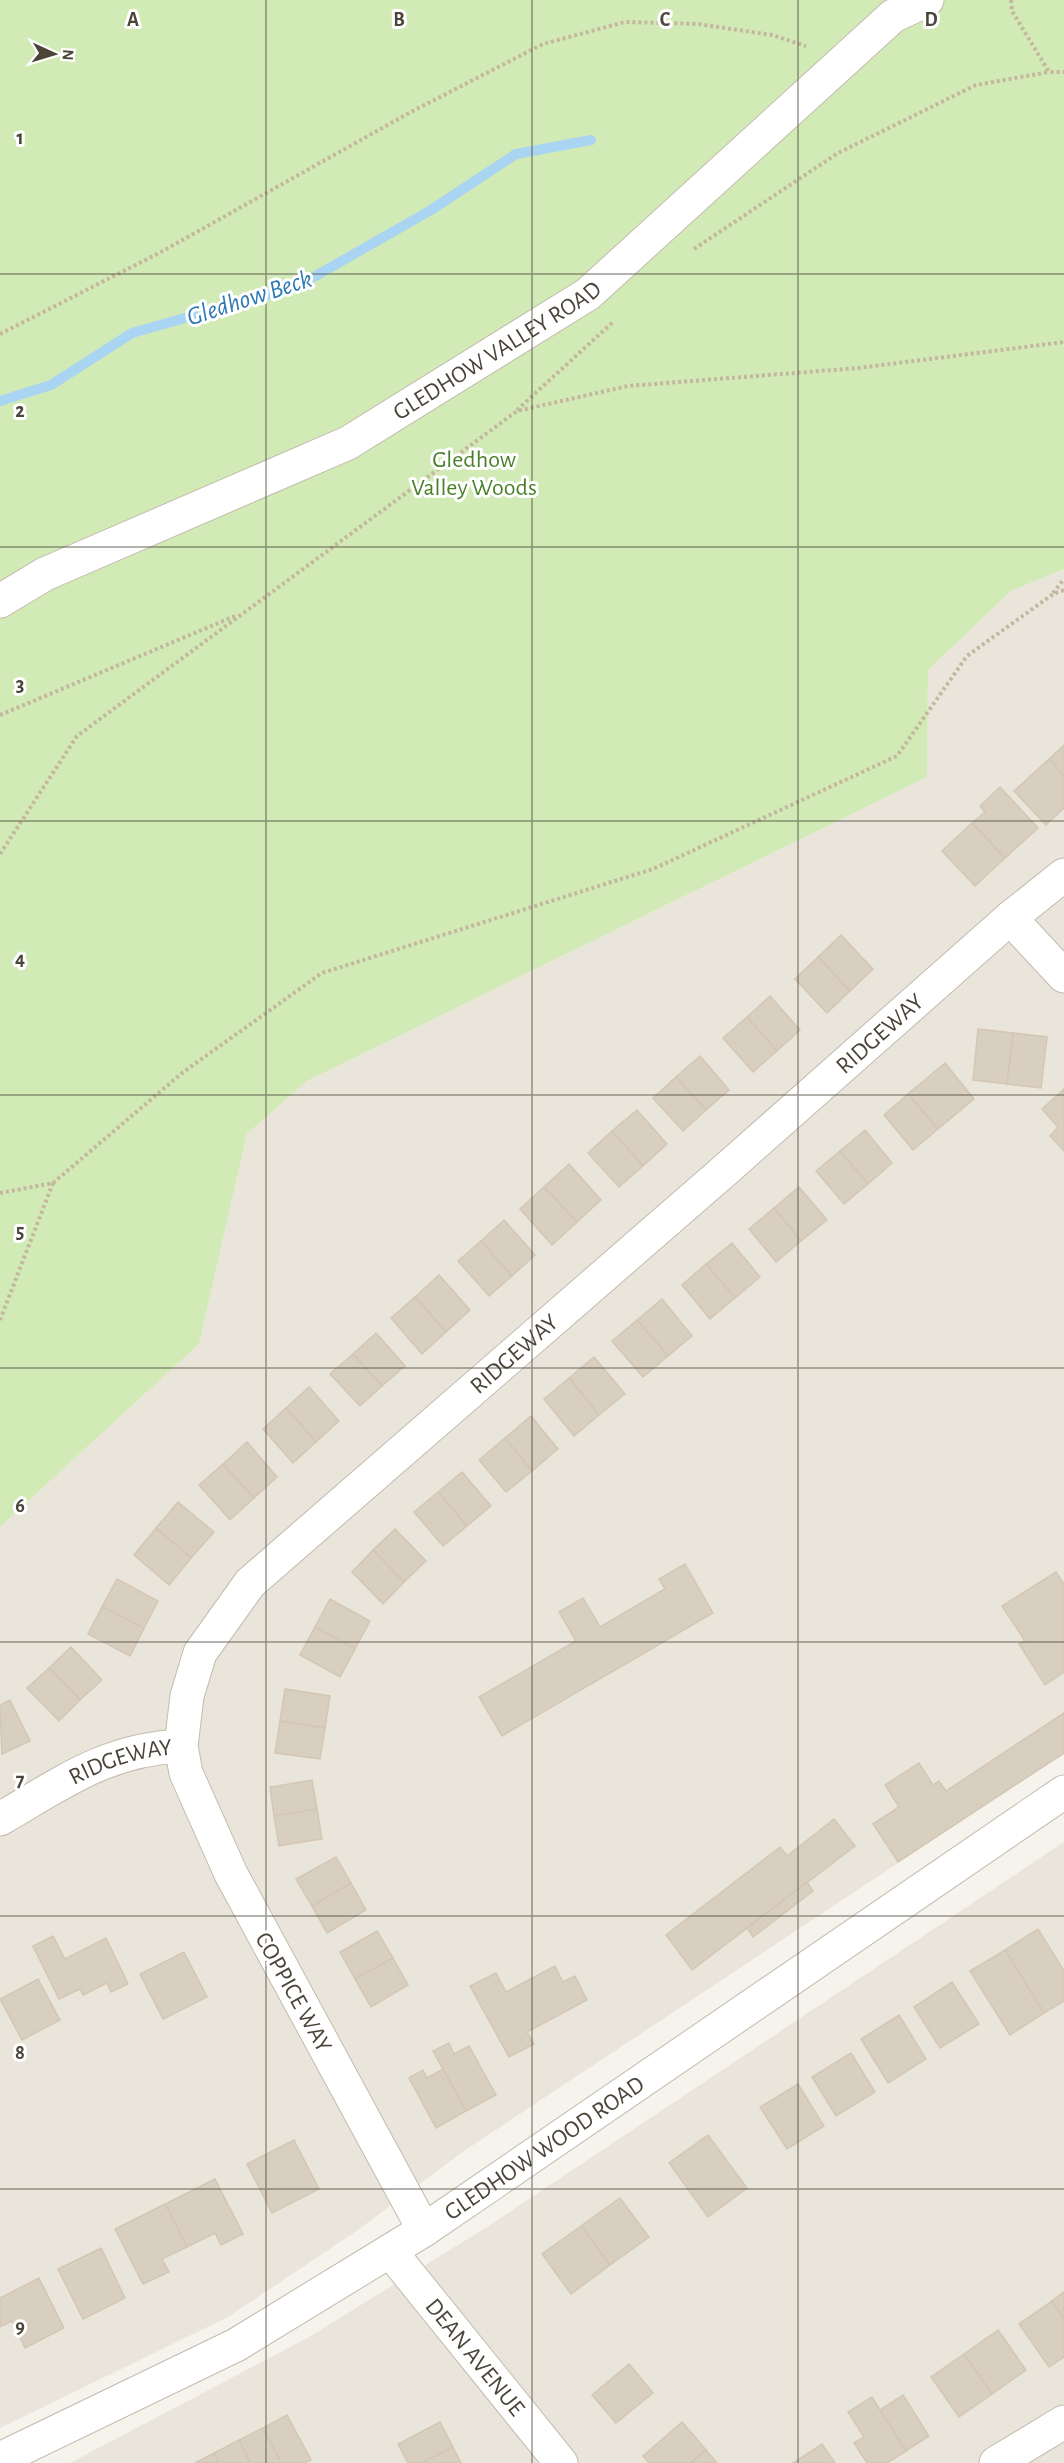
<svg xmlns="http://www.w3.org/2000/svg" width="1064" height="2463" font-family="'Alegreya Sans',sans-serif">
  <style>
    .residential { fill: #eae5da }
    .green { fill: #d2eab5 }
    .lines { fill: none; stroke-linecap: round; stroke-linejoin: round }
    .stream { stroke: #a9d4f2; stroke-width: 10 }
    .building { fill: #d8cfc1; stroke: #d3c7b4; stroke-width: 1.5 }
    .minor-casing { stroke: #c2bbae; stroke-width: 35 }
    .path { stroke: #c4b79f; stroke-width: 4; stroke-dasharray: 3 3; stroke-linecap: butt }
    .minor { stroke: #fff; stroke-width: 33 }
    .grid { fill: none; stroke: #4b4439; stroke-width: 1.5; stroke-opacity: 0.55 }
    .labels { text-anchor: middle; stroke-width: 6; stroke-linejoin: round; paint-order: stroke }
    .street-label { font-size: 24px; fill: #4b4439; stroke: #fff }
    .park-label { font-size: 24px; fill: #4a7f2a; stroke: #fff }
    .water-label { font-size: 26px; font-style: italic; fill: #2e7ab2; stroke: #fff }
    .grid-label { font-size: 20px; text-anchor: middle; font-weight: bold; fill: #4b4439; stroke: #fff; stroke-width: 6; stroke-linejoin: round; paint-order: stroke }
  </style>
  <rect width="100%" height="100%" fill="#f6f3ec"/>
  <g class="residential">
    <polygon points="1064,569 1064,1753 464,2151 355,2232 228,2317 0,2428 0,1527 199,1344 247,1134 307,1081 927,777 928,670 1011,591"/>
    <polygon points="1064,1842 1064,2463 70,2463 309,2337 490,2225"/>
  </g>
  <polygon class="green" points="0,0 1064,0 1064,569 1011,591 928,670 927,777 307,1081 247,1134 199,1344 0,1527"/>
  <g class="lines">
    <polyline class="stream" points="0,401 51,385 132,333 298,286 431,210 516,154 591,140"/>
  </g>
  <g class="building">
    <polygon points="1064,745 1064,776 1049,759"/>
    <polygon points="1049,759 1064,776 1064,808 1046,825 1014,791"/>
    <polygon points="1000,787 1038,828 1005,858 972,823 985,812 980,806"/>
    <polygon points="972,823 1005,858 975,886 942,851"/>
    <polygon points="841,935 873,969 850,991 818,957"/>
    <polygon points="818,957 850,991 827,1013 795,979"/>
    <polygon points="770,996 800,1030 777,1051 747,1017"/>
    <polygon points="747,1017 777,1051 753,1072 723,1038"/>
    <polygon points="978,1029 1013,1033 1007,1084 973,1080"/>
    <polygon points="1013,1033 1047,1037 1041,1088 1007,1084"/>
    <polygon points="700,1056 729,1090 706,1110 676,1077"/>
    <polygon points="945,1063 974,1099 938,1129 908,1094"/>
    <polygon points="676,1077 706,1110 683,1131 653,1098"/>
    <polygon points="1064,1089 1064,1151 1050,1136 1058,1127 1042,1109"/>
    <polygon points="908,1094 938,1129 913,1150 884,1115"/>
    <polygon points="637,1110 667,1144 643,1166 612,1131"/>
    <polygon points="865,1130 892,1163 868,1184 840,1151"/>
    <polygon points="612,1131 643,1166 619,1187 588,1153"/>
    <polygon points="840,1151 868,1184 844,1204 816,1171"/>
    <polygon points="569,1164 601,1200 577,1222 544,1187"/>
    <polygon points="544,1187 577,1222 552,1245 520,1209"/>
    <polygon points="799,1187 827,1220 801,1241 774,1208"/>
    <polygon points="774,1208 801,1241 776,1262 749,1229"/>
    <polygon points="504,1220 535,1255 512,1276 481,1241"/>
    <polygon points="481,1241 512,1276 489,1296 458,1261"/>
    <polygon points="732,1243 760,1277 735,1298 706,1264"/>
    <polygon points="706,1264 735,1298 710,1319 682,1285"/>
    <polygon points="439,1275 470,1310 446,1332 415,1297"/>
    <polygon points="415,1297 446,1332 422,1354 391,1318"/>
    <polygon points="662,1299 692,1336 668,1356 637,1320"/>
    <polygon points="637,1320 668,1356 643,1377 612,1341"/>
    <polygon points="376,1333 405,1366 382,1386 353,1354"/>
    <polygon points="353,1354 382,1386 360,1406 330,1374"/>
    <polygon points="594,1357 625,1394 599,1415 569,1378"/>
    <polygon points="569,1378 599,1415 574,1436 544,1399"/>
    <polygon points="309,1387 339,1421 316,1442 286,1408"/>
    <polygon points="286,1408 316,1442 293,1463 263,1429"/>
    <polygon points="531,1416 558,1449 532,1471 505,1438"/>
    <polygon points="505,1438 532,1471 506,1492 479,1460"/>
    <polygon points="247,1442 277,1477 254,1498 223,1464"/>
    <polygon points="223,1464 254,1498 230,1520 199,1485"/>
    <polygon points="462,1472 491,1506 467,1526 438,1492"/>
    <polygon points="438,1492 467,1526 443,1546 414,1512"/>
    <polygon points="178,1502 214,1532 191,1558 156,1528"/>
    <polygon points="156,1528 191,1558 169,1585 134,1555"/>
    <polygon points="395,1529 426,1561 404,1582 373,1550"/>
    <polygon points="373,1550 404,1582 383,1604 352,1572"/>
    <polygon points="685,1564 713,1613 502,1736 479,1697 576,1641 559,1612 583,1598 600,1627 665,1589 659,1579"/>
    <polygon points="1056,1572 1064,1584 1064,1672 1045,1685 1019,1644 1025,1641 1002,1606"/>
    <polygon points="117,1579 158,1601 144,1628 102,1607"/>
    <polygon points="330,1599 370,1621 355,1649 315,1627"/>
    <polygon points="102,1607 144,1628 130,1656 88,1634"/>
    <polygon points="315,1627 355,1649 340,1677 300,1655"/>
    <polygon points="71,1647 102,1680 80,1700 49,1668"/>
    <polygon points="49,1668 80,1700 59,1721 27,1688"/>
    <polygon points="285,1689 330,1696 325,1728 280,1721"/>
    <polygon points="10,1700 30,1741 2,1754 0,1705"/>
    <polygon points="1064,1713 1064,1753 898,1862 873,1824 899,1807 885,1785 919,1763 933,1785 939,1781 946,1791"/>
    <polygon points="280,1721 325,1728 320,1759 275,1753"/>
    <polygon points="312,1780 317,1809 274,1816 270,1787"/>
    <polygon points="317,1809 322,1839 279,1846 274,1816"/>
    <polygon points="834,1819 855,1846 692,1970 666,1935 780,1847 787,1856"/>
    <polygon points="336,1857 351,1883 312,1906 296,1879"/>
    <polygon points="807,1882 813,1891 753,1937 747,1928"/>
    <polygon points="351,1883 366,1910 327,1933 312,1906"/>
    <polygon points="1038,1929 1064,1971 1064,2001 1044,2013 1005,1950"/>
    <polygon points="377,1931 393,1958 355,1979 340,1952"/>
    <polygon points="53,1936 65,1959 106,1938 128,1984 111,1992 107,1983 83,1995 80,1989 59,1999 33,1946"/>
    <polygon points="1005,1950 1044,2013 1010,2035 970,1971"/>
    <polygon points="184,1952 207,1997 163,2019 140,1974"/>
    <polygon points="393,1958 408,1985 371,2007 355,1979"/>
    <polygon points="555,1966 563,1982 575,1976 587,2000 527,2032 534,2044 509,2057 470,1986 496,1973 506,1992"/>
    <polygon points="38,1979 60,2020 22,2040 0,1999"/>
    <polygon points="952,1982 979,2024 940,2048 914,2007"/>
    <polygon points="899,2015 926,2059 888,2083 861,2039"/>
    <polygon points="449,2043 454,2054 469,2046 496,2095 466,2111 433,2051"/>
    <polygon points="851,2053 875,2092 836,2116 812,2077"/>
    <polygon points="443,2069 466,2111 436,2128 409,2078 423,2070 427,2078"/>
    <polygon points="798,2084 824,2126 787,2149 760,2107"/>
    <polygon points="708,2135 747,2188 708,2217 669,2163"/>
    <polygon points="294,2140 319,2189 272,2213 247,2164"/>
    <polygon points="215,2179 243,2234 221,2245 215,2233 187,2247 165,2204"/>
    <polygon points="620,2198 649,2237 610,2265 581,2226"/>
    <polygon points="165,2204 187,2247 162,2259 169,2272 143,2284 115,2229"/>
    <polygon points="581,2226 610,2265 571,2294 542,2254"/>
    <polygon points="101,2248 125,2298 83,2319 58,2269"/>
    <polygon points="39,2278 64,2328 25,2348 12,2321 0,2327 0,2298"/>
    <polygon points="1064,2292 1064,2319 1052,2301"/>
    <polygon points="1052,2301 1064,2319 1064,2357 1049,2367 1019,2324"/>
    <polygon points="998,2330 1026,2370 992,2394 964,2354"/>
    <polygon points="964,2354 992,2394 959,2417 931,2377"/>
    <polygon points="629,2364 653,2393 616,2423 592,2395"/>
    <polygon points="903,2395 929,2436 906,2451 880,2410"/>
    <polygon points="872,2397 906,2451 887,2463 867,2463 854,2443 864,2437 848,2412"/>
    <polygon points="287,2415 311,2460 304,2463 281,2463 263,2428"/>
    <polygon points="440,2422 453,2447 421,2463 408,2463 398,2444"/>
    <polygon points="682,2422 706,2450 690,2463 649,2463 643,2456"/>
    <polygon points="263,2428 281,2463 250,2463 239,2440"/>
    <polygon points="239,2440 250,2463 219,2463 214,2453"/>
    <polygon points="822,2444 835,2463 793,2463"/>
    <polygon points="453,2447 461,2463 421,2463"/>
    <polygon points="706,2450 717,2463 690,2463"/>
    <polygon points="214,2453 219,2463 195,2463"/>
  </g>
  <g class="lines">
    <defs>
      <g id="minor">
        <path id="s1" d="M 0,601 L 45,574 L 348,443 L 588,294 L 893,16 L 927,0"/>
        <polyline points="1010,918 1064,976"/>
        <path id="s2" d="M 0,1819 C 62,1783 107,1749 181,1746"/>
        <path id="s3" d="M 424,2230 L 231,1874 L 186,1773 L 181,1746 L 187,1696 L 200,1653 L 250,1583 L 723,1172 L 1010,918 L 1064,875"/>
        <path id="s4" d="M 390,2251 L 561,2463"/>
        <path id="s5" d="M 0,2459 L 236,2345 L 424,2230 L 1064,1792"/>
        <polyline points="996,2463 1064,2422"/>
      </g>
    </defs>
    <use href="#minor" class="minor-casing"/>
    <g class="path">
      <polyline points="1011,0 1012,11 1049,72 1064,72"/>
      <polyline points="694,249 838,153 976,85 1049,72"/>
      <polyline points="0,334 161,252 409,113 543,44 625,22 698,24 772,35 806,46"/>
      <polyline points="517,410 613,322"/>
      <polyline points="1053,593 1064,579"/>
      <polyline points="0,715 235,616"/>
      <polyline points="0,854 77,736 517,411 628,386 858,368 1064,342"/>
      <polyline points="0,1193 53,1183 182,1073 322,973 653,869 897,756 967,656 1053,594 1064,590"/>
      <polyline points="0,1320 53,1183"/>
    </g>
    <use href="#minor" class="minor"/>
  </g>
  <path class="grid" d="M 266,0 L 266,2463M 532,0 L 532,2463M 798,0 L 798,2463M 0,274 L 1064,274M 0,547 L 1064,547M 0,821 L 1064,821M 0,1095 L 1064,1095M 0,1368 L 1064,1368M 0,1642 L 1064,1642M 0,1916 L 1064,1916M 0,2189 L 1064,2189"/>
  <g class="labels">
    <g class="street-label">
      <text dy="8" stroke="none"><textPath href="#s1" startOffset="558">GLEDHOW VALLEY ROAD</textPath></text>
      <text dy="8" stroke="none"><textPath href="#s3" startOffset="1560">RIDGEWAY</textPath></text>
      <text dy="8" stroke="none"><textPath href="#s3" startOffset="1074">RIDGEWAY</textPath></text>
      <text dy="8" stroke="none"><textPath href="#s2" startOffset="135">RIDGEWAY</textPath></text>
      <text transform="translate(294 1992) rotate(61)" y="8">COPPICE WAY</text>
      <text dy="8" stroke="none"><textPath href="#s5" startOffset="628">GLEDHOW WOOD ROAD</textPath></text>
      <text dy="8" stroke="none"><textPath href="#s4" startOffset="136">DEAN AVENUE</textPath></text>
    </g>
    <g class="park-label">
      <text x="474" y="467">Gledhow<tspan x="474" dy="28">Valley Woods</tspan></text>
    </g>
    <g class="water-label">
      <text transform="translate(249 297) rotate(-18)" y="9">Gledhow Beck</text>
    </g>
  </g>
  <g class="grid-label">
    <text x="133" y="26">A</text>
    <text x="399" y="26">B</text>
    <text x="665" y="26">C</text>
    <text x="931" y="26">D</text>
    <text x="20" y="144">1</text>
    <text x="20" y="417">2</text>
    <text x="20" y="691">3</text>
    <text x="20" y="965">4</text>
    <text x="20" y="1238">5</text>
    <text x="20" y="1512">6</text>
    <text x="20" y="1786">7</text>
    <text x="20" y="2059">8</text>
    <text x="20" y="2333">9</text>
  </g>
  <g transform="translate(54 54) rotate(94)" stroke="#ffffff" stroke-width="4.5" paint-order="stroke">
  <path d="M0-4.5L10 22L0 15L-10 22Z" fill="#4b4439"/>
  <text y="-9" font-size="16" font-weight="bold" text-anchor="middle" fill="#4b4439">N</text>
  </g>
</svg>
